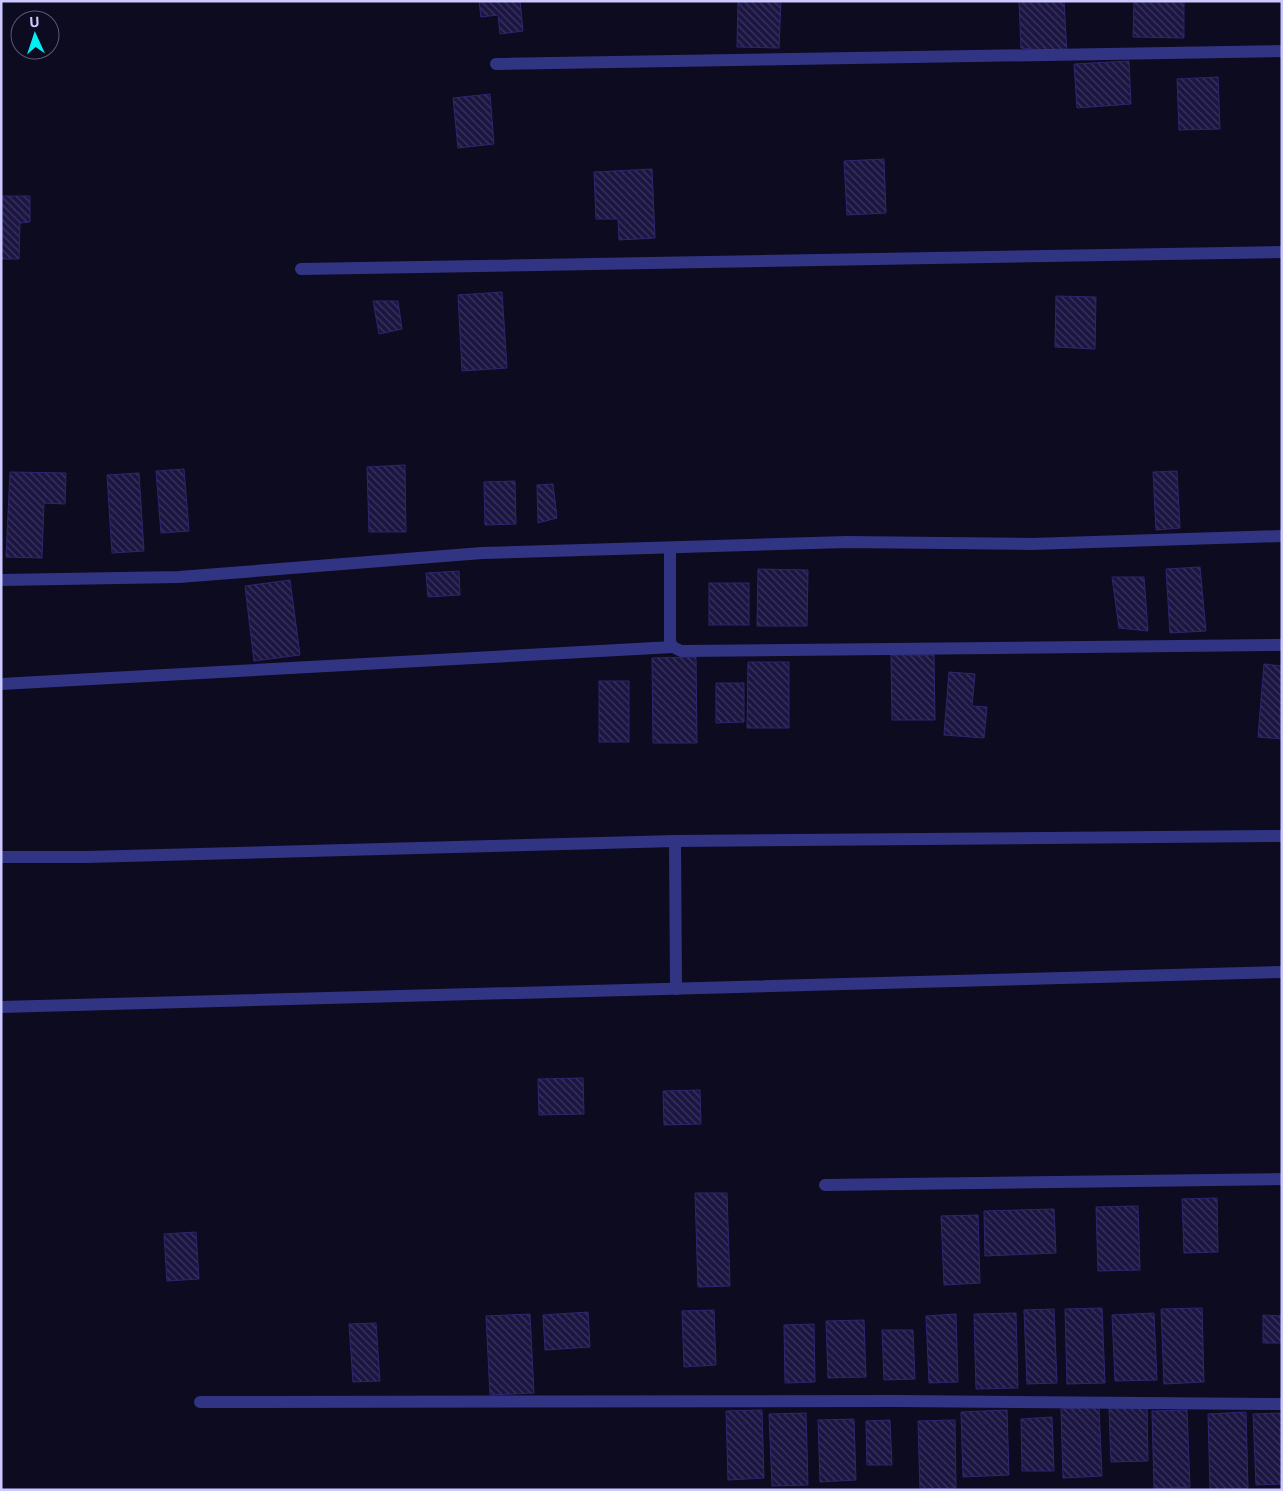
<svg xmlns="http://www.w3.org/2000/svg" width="1283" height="1491" font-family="'Public Sans',sans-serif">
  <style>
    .building { fill: url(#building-back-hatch); stroke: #2e2570 }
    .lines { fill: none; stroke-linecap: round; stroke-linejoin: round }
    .minor { stroke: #313483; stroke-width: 12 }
  </style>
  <defs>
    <pattern id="building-back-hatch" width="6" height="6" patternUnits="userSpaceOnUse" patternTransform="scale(1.25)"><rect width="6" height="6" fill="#1b1542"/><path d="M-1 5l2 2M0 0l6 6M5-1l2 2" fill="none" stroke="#3b365e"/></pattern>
  </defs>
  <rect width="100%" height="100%" fill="#0d0b1f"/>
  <g class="building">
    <polygon points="479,1 520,1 523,31 500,34 498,15 481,17"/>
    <polygon points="738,1 781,1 779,48 737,47"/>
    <polygon points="1019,1 1064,1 1067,53 1021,48"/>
    <polygon points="1134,1 1184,1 1184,38 1133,37"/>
    <polygon points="1129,61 1131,104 1077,108 1074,64"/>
    <polygon points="1218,77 1220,129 1179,130 1177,79"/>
    <polygon points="490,94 494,144 458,148 453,98"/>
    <polygon points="884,159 886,213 847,215 844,161"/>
    <polygon points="652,169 655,238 619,240 618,219 596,219 594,172"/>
    <polygon points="1,196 30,196 30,222 20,223 19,259 1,259"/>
    <polygon points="502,292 507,368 462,371 458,295"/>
    <polygon points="1056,296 1096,297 1095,349 1055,347"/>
    <polygon points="373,301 398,301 402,329 379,334"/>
    <polygon points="405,465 406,532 369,532 367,467"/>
    <polygon points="184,469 189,531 161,533 156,471"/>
    <polygon points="1177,471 1180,528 1156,530 1153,472"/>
    <polygon points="10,472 66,473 65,504 44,503 42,558 6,557"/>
    <polygon points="139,473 144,551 112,553 107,475"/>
    <polygon points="515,481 516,524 485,525 484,482"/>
    <polygon points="553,484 557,518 538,523 537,485"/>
    <polygon points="1200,567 1206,631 1170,633 1166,569"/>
    <polygon points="758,569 808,570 807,626 757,626"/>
    <polygon points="459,571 460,595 428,597 426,573"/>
    <polygon points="1112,577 1144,577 1148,631 1119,628"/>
    <polygon points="290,580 300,655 254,661 245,586"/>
    <rect x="709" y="583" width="40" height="42"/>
    <polygon points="891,655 934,655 935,720 892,720"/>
    <polygon points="696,657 697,743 653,743 652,658"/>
    <polygon points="748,662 789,662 789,728 747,728"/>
    <polygon points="1264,664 1282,666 1282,739 1258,737"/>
    <polygon points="949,672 975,674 972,706 987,707 984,738 944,735"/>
    <rect x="599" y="681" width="30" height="61"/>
    <polygon points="716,683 744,683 744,722 716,723"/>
    <polygon points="583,1078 584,1114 539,1115 538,1079"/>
    <polygon points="700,1090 701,1124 664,1125 663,1091"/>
    <polygon points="695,1193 727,1193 730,1286 698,1287"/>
    <polygon points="1217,1198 1218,1252 1184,1253 1182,1199"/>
    <polygon points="1138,1206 1140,1270 1098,1271 1096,1207"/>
    <polygon points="1054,1209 1056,1253 985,1256 984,1211"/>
    <polygon points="978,1215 980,1283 944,1285 941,1216"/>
    <polygon points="196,1232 199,1279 167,1281 164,1234"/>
    <polygon points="1102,1308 1105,1383 1067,1384 1065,1309"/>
    <polygon points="1202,1308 1204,1382 1164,1384 1161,1309"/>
    <polygon points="1054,1309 1057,1383 1027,1384 1024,1310"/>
    <polygon points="714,1310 716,1365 684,1367 682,1311"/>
    <polygon points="588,1312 590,1347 545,1350 543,1315"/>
    <polygon points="1016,1313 1018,1388 976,1389 974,1314"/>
    <polygon points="1154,1313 1157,1380 1115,1381 1112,1315"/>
    <polygon points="530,1314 534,1393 490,1395 486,1316"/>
    <polygon points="956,1314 958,1382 929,1383 926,1316"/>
    <polygon points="1263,1315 1282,1316 1282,1343 1263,1343"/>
    <polygon points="864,1320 866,1377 828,1378 826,1321"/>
    <polygon points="376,1323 380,1381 353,1382 349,1324"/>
    <polygon points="814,1324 815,1382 785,1383 784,1325"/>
    <polygon points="882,1330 913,1330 915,1379 884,1380"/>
    <polygon points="1099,1407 1102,1476 1063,1478 1061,1409"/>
    <polygon points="1147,1407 1148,1461 1111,1462 1109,1408"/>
    <polygon points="762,1410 764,1478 728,1480 726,1411"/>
    <polygon points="1007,1410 1009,1475 963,1477 961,1412"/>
    <polygon points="1187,1410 1190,1487 1154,1489 1152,1411"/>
    <polygon points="1246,1412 1248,1489 1210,1490 1208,1414"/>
    <polygon points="806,1413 808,1485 772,1486 769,1414"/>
    <polygon points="1282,1413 1282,1484 1256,1485 1253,1414"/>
    <polygon points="1052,1417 1054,1471 1022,1471 1021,1419"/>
    <polygon points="854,1419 856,1480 820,1482 818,1420"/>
    <polygon points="890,1420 892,1465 867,1465 866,1421"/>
    <polygon points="955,1420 956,1488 920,1489 918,1421"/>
  </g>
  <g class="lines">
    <g class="minor">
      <polyline points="496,64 1282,51"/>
      <polyline points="301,269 1282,252"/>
      <polyline points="670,549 670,642 673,647 681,651 1282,645"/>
      <polyline points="1,580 179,577 482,553 846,542 1031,544 1282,536"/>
      <polyline points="1,684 673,647"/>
      <polyline points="675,841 676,989"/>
      <polyline points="1,857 86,857 675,841 1282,836"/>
      <polyline points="1,1007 1282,972"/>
      <polyline points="825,1185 1282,1179"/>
      <polyline points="200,1402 895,1401 1282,1404"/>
    </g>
  </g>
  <rect width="1283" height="1491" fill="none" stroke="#cbc9ff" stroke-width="5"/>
  <g transform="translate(35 35) rotate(357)"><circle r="24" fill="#0d0b1f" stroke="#595779"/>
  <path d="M0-4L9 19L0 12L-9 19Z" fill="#00eef4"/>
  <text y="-8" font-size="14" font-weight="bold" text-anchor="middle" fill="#cbc9ff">U</text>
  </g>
</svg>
